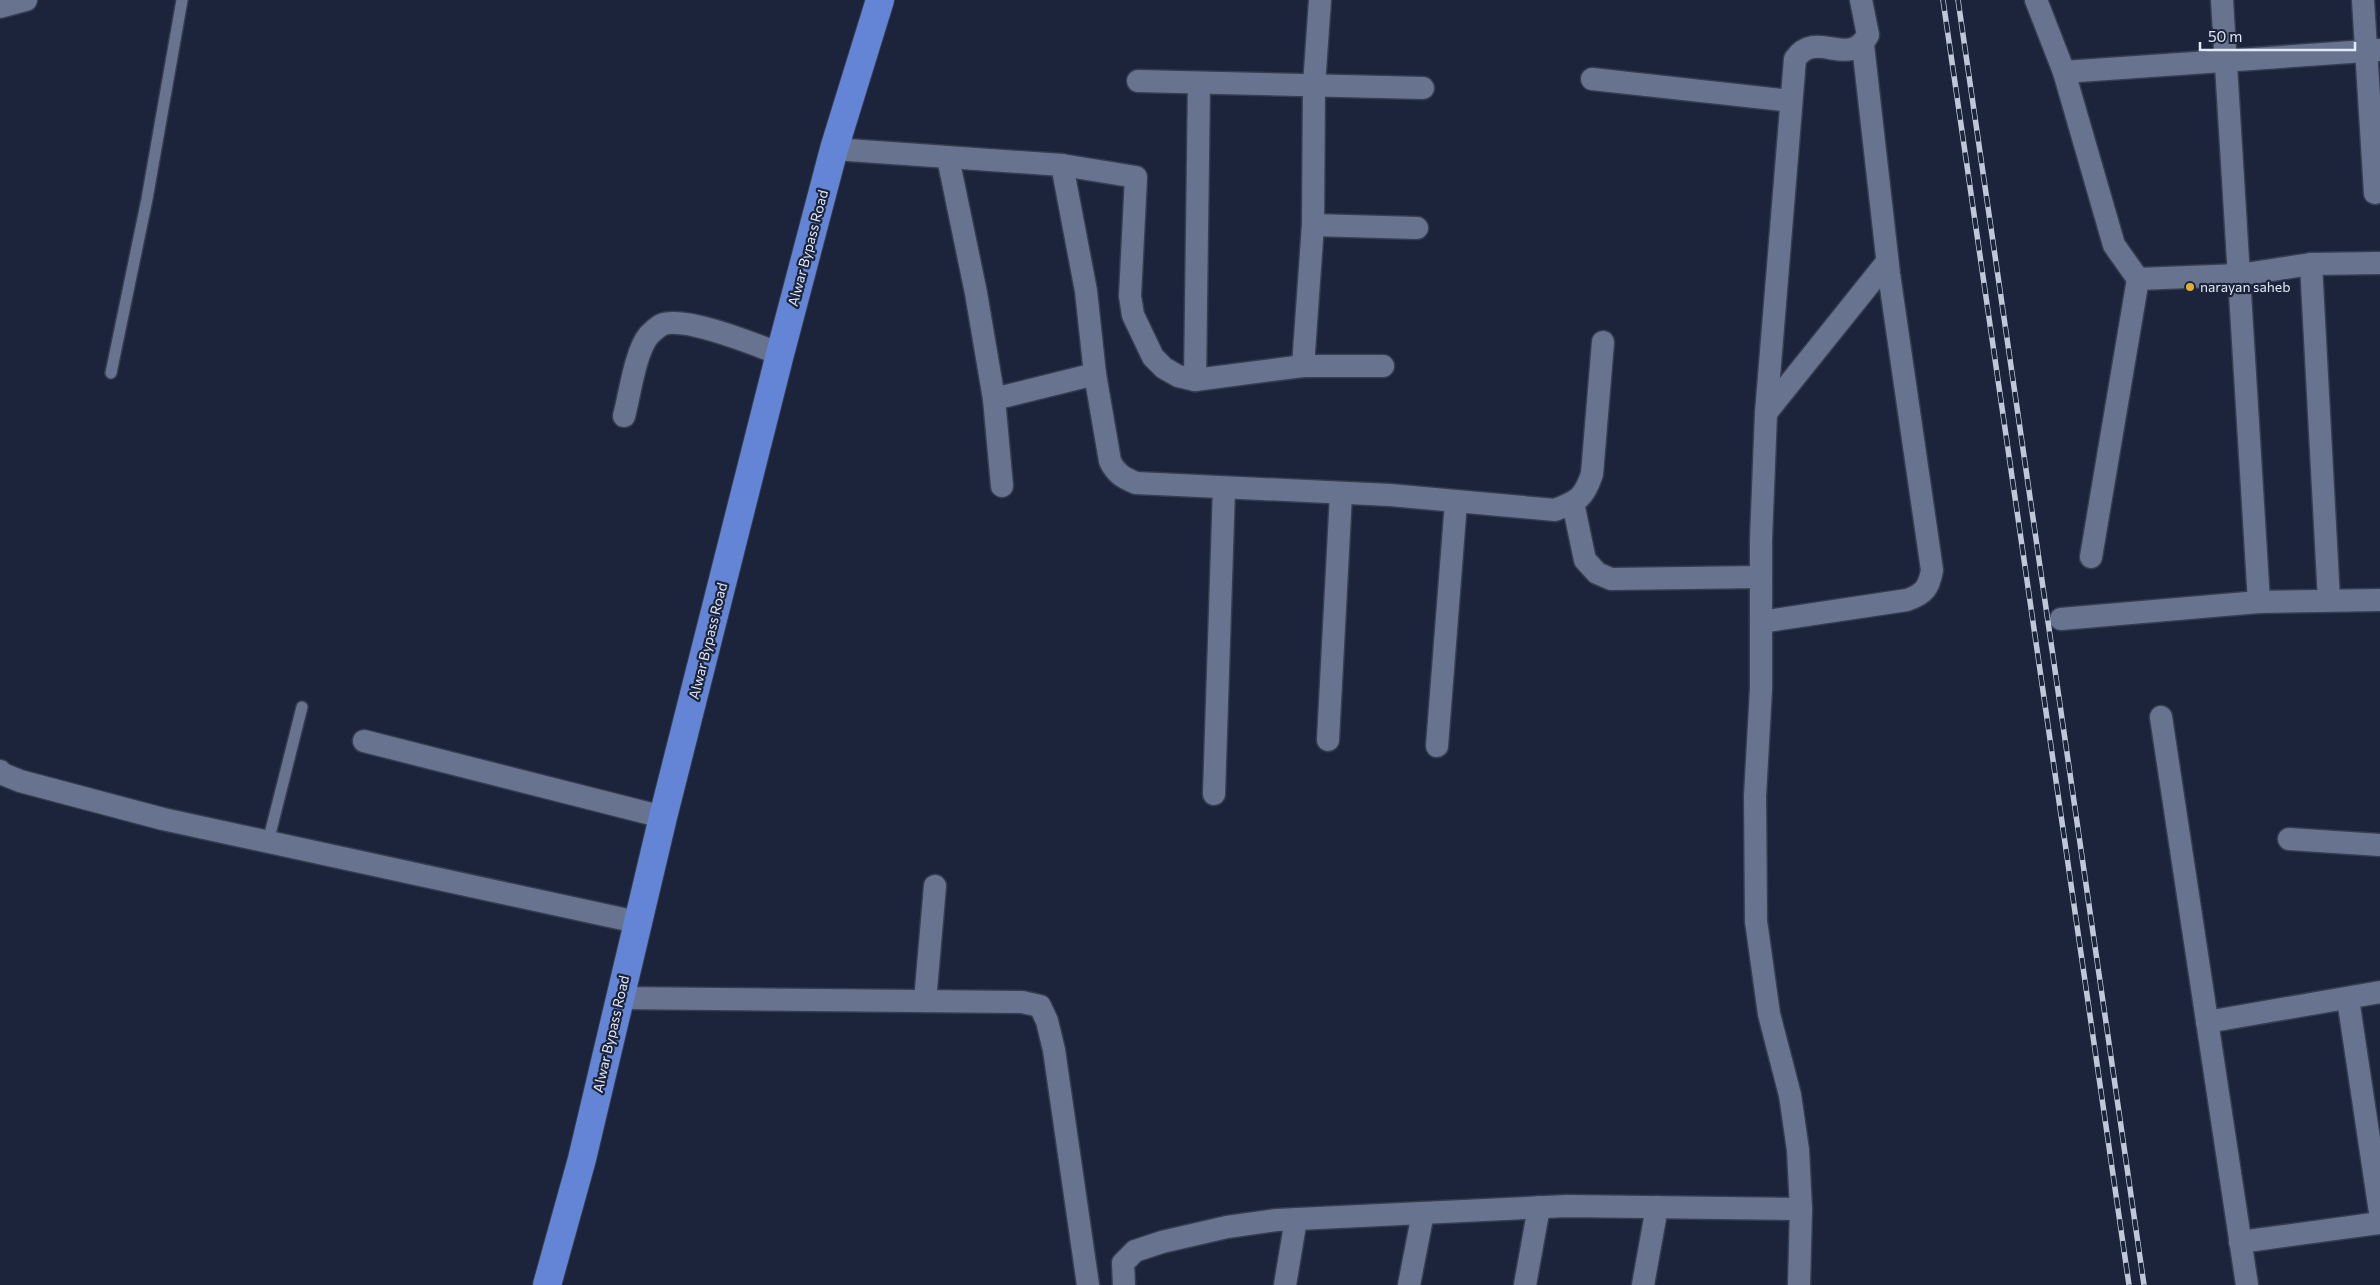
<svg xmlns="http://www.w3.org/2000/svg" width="2380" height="1285" font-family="Commissioner,sans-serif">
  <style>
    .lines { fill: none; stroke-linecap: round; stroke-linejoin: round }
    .service-casing { stroke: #363d50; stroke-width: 14 }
    .minor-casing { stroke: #363d50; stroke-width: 25 }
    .trunk-casing { stroke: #363d50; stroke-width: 30 }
    .service { stroke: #68748f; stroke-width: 11 }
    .minor { stroke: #68748f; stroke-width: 22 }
    .trunk { stroke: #6485d6; stroke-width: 28 }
    .rail-casing { stroke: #c0c7d8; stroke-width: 5.5 }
    .rail { stroke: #1b243b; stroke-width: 4; stroke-dasharray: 11; stroke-linecap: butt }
    .poi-dot { fill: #e2af34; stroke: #1b243b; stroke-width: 2 }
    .labels { text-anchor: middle; stroke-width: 4.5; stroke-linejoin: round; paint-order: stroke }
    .street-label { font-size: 14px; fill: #e2e9f8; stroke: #1b243b }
    .poi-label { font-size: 14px; fill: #e2e9f8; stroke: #1b243b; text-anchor: start }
  </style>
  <rect width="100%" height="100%" fill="#1b243b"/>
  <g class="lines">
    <defs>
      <g id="service">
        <polyline points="111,373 147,199 182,0"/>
        <polyline points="268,842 302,707"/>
      </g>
      <g id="minor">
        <polyline points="2036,0 2064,72 2114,245 2138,279 2239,275 2311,264 2380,263"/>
        <polyline points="2222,0 2259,602"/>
        <polyline points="2363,0 2375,193"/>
        <polyline points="0,7 26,0"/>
        <polyline points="2064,72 2380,50"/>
        <polyline points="1592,79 1791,101"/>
        <polyline points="1138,81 1423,88"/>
        <polyline points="834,149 1062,165 1136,177 1130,296 1133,315 1153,357 1164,368 1178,376 1195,380 1303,366 1383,366"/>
        <polyline points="948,158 976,293 994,399 1002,486"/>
        <polyline points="1062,165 1086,291 1095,374"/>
        <polyline points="1313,225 1417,228"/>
        <polyline points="2311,264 2329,600"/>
        <polyline points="1303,366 1313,225 1314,85 1320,0"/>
        <polyline points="1195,380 1199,83"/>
        <path d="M 994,399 L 1095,374 L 1110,461 C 1116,474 1124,478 1136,483 L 1390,495 L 1555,510 C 1578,501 1584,498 1592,474 L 1603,342"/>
        <polyline points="1766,413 1887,262"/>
        <path d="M 624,416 C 630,394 635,352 649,335 C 652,332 658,327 661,325 C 684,315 756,345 780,354"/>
        <polyline points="1573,503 1585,560 1597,573 1611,579 1761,577"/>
        <polyline points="2091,557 2138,279"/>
        <polyline points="2061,619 2259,602 2380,600"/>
        <path d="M 1761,622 L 1907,600 C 1924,594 1929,588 1932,570 L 1889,274 L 1863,45"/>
        <polyline points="2161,717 2247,1285"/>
        <polyline points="1328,740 1341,494"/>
        <polyline points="364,741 663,817"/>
        <polyline points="1437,746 1456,502"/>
        <polyline points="0,771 3,774 20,781 163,819 637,922"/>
        <polyline points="1214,794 1224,488"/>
        <polyline points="2289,839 2380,845"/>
        <polyline points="620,998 1022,1002 1040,1006 1047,1021 1054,1050 1088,1285"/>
        <polyline points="2348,999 2380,1212"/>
        <polyline points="925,1001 935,886"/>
        <polyline points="2207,1022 2380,992"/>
        <polyline points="2240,1242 2380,1223"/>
        <polyline points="1124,1285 1123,1263 1135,1251 1162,1242 1227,1227 1277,1220 1567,1206 1801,1209"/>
        <polyline points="1285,1285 1296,1219"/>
        <polyline points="1409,1285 1423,1213"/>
        <polyline points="1525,1285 1539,1207"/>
        <polyline points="1643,1285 1657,1207"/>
        <path d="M 1799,1285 L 1801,1209 L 1798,1150 L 1790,1095 L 1769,1014 L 1756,921 L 1755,796 L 1761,689 L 1761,540 L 1766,413 L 1795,59 C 1817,28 1848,70 1868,35 L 1861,0"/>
      </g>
      <polyline id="trunk" points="547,1285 582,1159 663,817 780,354 834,149 880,0"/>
    </defs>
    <use href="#service" class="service-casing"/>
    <use href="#minor" class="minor-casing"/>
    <use href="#trunk" class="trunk-casing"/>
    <use href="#service" class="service"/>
    <use href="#minor" class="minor"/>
    <use href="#trunk" class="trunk"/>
    <defs>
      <g id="rail">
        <polyline points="1943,0 2129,1285"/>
        <polyline points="1958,0 2144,1285"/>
      </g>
    </defs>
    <use href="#rail" class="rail-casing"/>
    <use href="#rail" class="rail"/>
  </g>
  <circle class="poi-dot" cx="2190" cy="287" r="5"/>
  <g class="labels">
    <g class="street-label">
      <text transform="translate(808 248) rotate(-75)" y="5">Alwar Bypass Road</text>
      <text transform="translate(708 641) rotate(-76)" y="5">Alwar Bypass Road</text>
      <text transform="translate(611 1034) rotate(-77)" y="5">Alwar Bypass Road</text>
    </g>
    <g class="poi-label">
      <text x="2200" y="292">narayan saheb</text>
    </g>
  </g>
  <path d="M2200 42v8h155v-8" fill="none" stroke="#e2e9f8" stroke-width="2.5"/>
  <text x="2208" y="42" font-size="15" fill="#e2e9f8" stroke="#1b243b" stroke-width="4" paint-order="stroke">50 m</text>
</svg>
